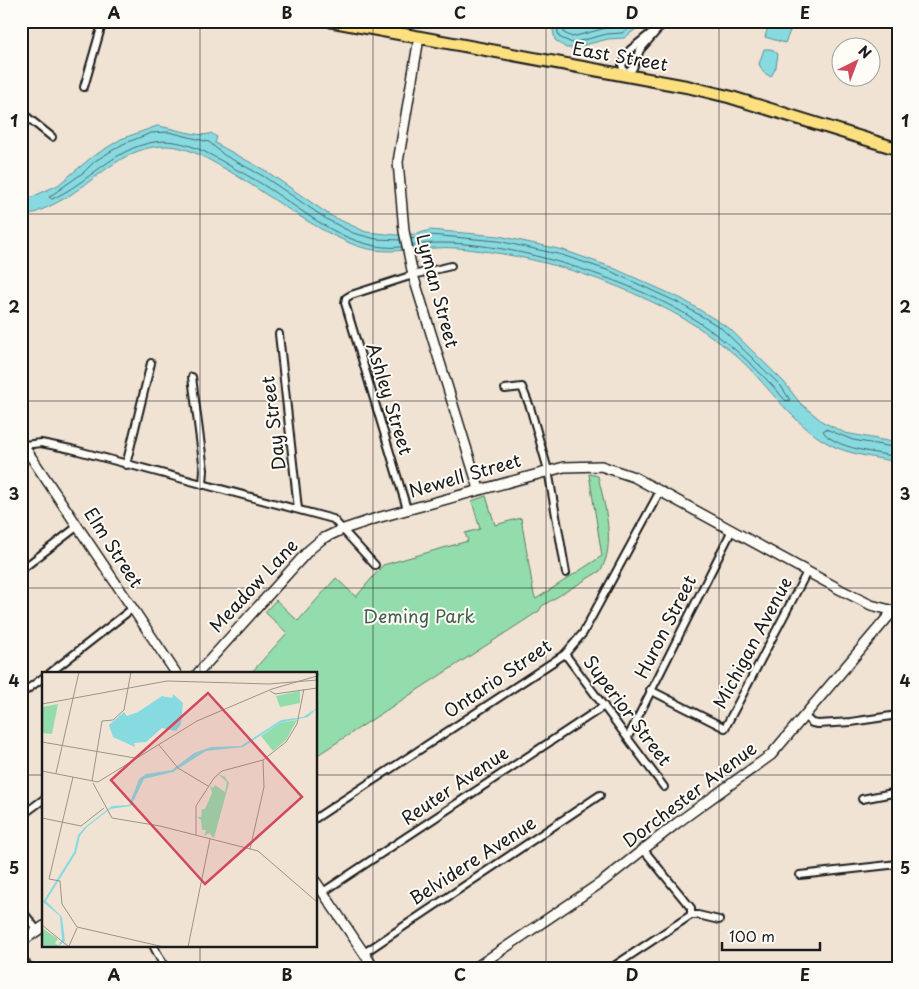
<svg xmlns="http://www.w3.org/2000/svg" width="919" height="989" font-family="'Playpen Sans',sans-serif">
  <style>
    .green { fill: #93ddad; stroke: #587c64 }
    .water { fill: #88dae1; stroke: #5d8e92 }
    .lines { fill: none; stroke-linecap: round; stroke-linejoin: round }
    .shore { stroke: #47686b; stroke-width: 1 }
    .street-casing { stroke: #1c1c1c; stroke-width: 10 }
    .secondary-casing { stroke: #1c1c1c; stroke-width: 12 }
    .highway-casing { stroke: #1c1c1c; stroke-width: 15 }
    .street { stroke: #fdfcf7; stroke-width: 6 }
    .secondary { stroke: #fdfcf7; stroke-width: 9 }
    .highway { stroke: #fce080; stroke-width: 11 }
    .grid { fill: none; stroke: #1c1c1c; stroke-width: 1; stroke-opacity: 0.55 }
    .labels { text-anchor: middle; stroke-width: 4; stroke-linejoin: round; paint-order: stroke }
    .street-label { font-size: 18px; fill: #1c1c1c; stroke: #fdfcf7 }
    .park-label { font-size: 18px; fill: #46604f; stroke: #fdfcf7 }
    .inset-road { fill: none; stroke: #9b938a; stroke-width: 1 }
    .view { fill: #d1495b; fill-opacity: 0.15; stroke: #d1495b; stroke-width: 2.5 }
    .inset-edge { fill: none; stroke: #1c1c1c; stroke-width: 2.5 }
    .neatline { fill: none; stroke: #1c1c1c; stroke-width: 2 }
    .grid-label { font-size: 16px; text-anchor: middle; font-weight: bold; fill: #1c1c1c }
  </style>
  <rect width="100%" height="100%" fill="#f0e3d4"/>
  <filter id="ink" filterUnits="userSpaceOnUse"><feTurbulence type="fractalNoise" baseFrequency=".02" numOctaves="2"/><feDisplacementMap in="SourceGraphic" scale="10" xChannelSelector="R" yChannelSelector="G"/><feConvolveMatrix kernelMatrix="1 2 1 2 8 2 1 2 1" color-interpolation-filters="sRGB"/></filter>
  <g filter="url(#ink)">
    <path class="green" d="M 589,474 L 598,476 C 604,503 617,546 600,571 L 542,606 L 539,611 L 316,756 L 316,673 L 251,673 L 287,633 L 265,612 L 276,600 L 298,621 L 336,578 L 356,597 L 383,565 L 468,541 L 465,533 L 480,529 L 472,501 L 486,496 L 495,525 L 521,518 L 534,595 L 536,599 L 602,556 Z"/>
    <g class="water">
      <polygon points="551,21 647,21 624,38 608,39 572,48 566,48 555,40"/>
      <polygon points="770,21 794,21 785,43 765,37"/>
      <polygon points="764,49 771,49 778,54 776,67 771,77 763,72 759,64"/>
      <path d="M 157,126 C 170,127 203,139 211,133 L 217,137 L 215,143 L 266,171 L 331,216 L 366,232 L 397,235 L 417,234 L 430,230 L 499,236 L 563,250 L 611,267 L 682,299 L 729,328 L 784,382 L 800,403 L 823,422 L 845,433 L 898,443 L 898,462 C 877,458 854,455 835,447 C 799,430 775,395 748,367 C 729,348 704,330 681,317 C 619,282 545,258 475,250 C 462,248 448,247 435,248 C 404,249 383,256 352,244 C 308,226 270,195 229,171 C 209,160 189,146 165,146 C 127,146 100,176 70,195 C 55,205 38,211 21,219 L 21,202 L 58,185 L 92,157 L 121,139 Z"/>
    </g>
    <g class="lines">
      <g class="shore">
        <polyline points="556,21 559,37 572,43 607,34 622,33 639,21"/>
        <polyline points="562,21 564,33 572,37 606,28 619,27 629,21"/>
        <path d="M 411,239 L 430,235 L 498,241 L 562,255 L 610,271 L 679,303 L 720,327 L 781,386 L 790,400 L 786,401 C 758,368 726,339 689,316 C 622,276 490,233 413,245"/>
        <path d="M 400,240 L 376,239 L 353,233 L 328,220 L 263,176 L 224,155 L 209,142 L 169,132 L 151,133 L 123,144 L 95,161 L 84,172 L 49,197 L 52,199 C 88,183 113,149 154,142 C 180,138 203,150 225,163 C 240,172 255,179 268,188 C 308,214 351,252 401,247"/>
        <path d="M 898,448 L 853,440 L 826,429 L 823,431 C 833,448 878,453 898,457"/>
      </g>
      <defs>
        <g id="street">
          <polyline points="660,27 640,50 633,68 625,75 622,65 630,50 666,21"/>
          <polyline points="84,87 103,21"/>
          <polyline points="21,112 52,137"/>
          <polyline points="279,334 298,509"/>
          <polyline points="192,377 204,470 203,485"/>
          <polyline points="505,389 522,387 530,407 548,470 566,573"/>
          <polyline points="24,445 41,443 71,449 333,519 375,565"/>
          <polyline points="126,465 151,363"/>
          <polyline points="407,509 345,303 346,298 351,295 413,275 451,266"/>
          <polyline points="21,570 78,526"/>
          <polyline points="565,654 664,787"/>
          <polyline points="50,673 133,608"/>
          <polyline points="650,690 725,728 807,572"/>
          <polyline points="21,694 44,677"/>
          <polyline points="805,717 812,723 818,724 851,722 898,715"/>
          <polyline points="628,737 731,532"/>
          <polyline points="862,799 898,792"/>
          <polyline points="21,816 44,799"/>
          <polyline points="316,818 565,654 583,633 660,491"/>
          <polyline points="643,849 691,908 691,915"/>
          <polyline points="800,875 898,864"/>
          <polyline points="323,892 604,706"/>
          <polyline points="21,909 37,930"/>
          <polyline points="153,945 165,968"/>
          <polyline points="364,953 600,795"/>
          <polyline points="21,957 30,968"/>
          <polyline points="611,968 691,915 698,915 719,920"/>
        </g>
        <g id="secondary">
          <polyline points="419,38 398,162 404,231 413,275 479,489"/>
          <polyline points="21,442 176,673"/>
          <polyline points="198,673 309,550 322,539 341,530 377,518 564,467 601,466 634,477 841,590 871,605 898,612"/>
          <polyline points="316,882 374,968"/>
          <polyline points="21,942 44,926"/>
          <polyline points="475,968 602,882 677,823 771,755 893,611"/>
        </g>
        <polyline id="highway" points="331,21 689,87 730,97 898,149"/>
      </defs>
      <use href="#street" class="street-casing"/>
      <use href="#secondary" class="secondary-casing"/>
      <use href="#highway" class="highway-casing"/>
      <use href="#street" class="street"/>
      <use href="#secondary" class="secondary"/>
      <use href="#highway" class="highway"/>
    </g>
  </g>
  <path class="grid" d="M 200,21 L 200,673M 373,21 L 373,968M 546,21 L 546,968M 719,21 L 719,968M 21,214 L 898,214M 21,401 L 898,401M 21,588 L 898,588M 21,775 L 44,775M 316,775 L 898,775M 200,945 L 200,968"/>
  <g class="labels">
    <g class="street-label">
      <text transform="translate(620 57) rotate(10)" y="6">East Street</text>
      <text transform="translate(437 291) rotate(75)" y="6">Lyman Street</text>
      <text transform="translate(389 399) rotate(73)" y="6">Ashley Street</text>
      <text transform="translate(274 423) rotate(-97)" y="6">Day Street</text>
      <text transform="translate(465 476) rotate(-16)" y="6">Newell Street</text>
      <text transform="translate(113 548) rotate(57)" y="6">Elm Street</text>
      <text transform="translate(254 586) rotate(-47)" y="6">Meadow Lane</text>
      <text transform="translate(666 627) rotate(-63)" y="6">Huron Street</text>
      <text transform="translate(753 643) rotate(-62)" y="6">Michigan Avenue</text>
      <text transform="translate(498 679) rotate(-34)" y="6">Ontario Street</text>
      <text transform="translate(627 711) rotate(53)" y="6">Superior Street</text>
      <text transform="translate(455 786) rotate(-34)" y="6">Reuter Avenue</text>
      <text transform="translate(690 795) rotate(-37)" y="6">Dorchester Avenue</text>
      <text transform="translate(473 861) rotate(-33)" y="6">Belvidere Avenue</text>
    </g>
    <g class="park-label">
      <text x="419" y="623">Deming Park</text>
    </g>
  </g>
  <g transform="translate(42 672)">
    <rect width="275" height="275" fill="#f0e3d4"/>
    <path d="M 258,19 L 258,31 L 238,35 L 234,24 ZM 16,32 L 10,62 L 0,61 L 0,35 ZM 255,48 L 244,68 L 231,79 L 219,64 L 238,51 ZM 176,102 L 183,105 L 187,111 L 172,166 L 167,161 L 162,164 L 164,158 L 160,158 L 159,148 L 155,145 L 159,145 L 160,137 L 163,137 L 170,121 L 168,114 L 171,116 L 173,113 L 183,120 L 185,110 ZM 0,256 L 16,267 L 13,271 L 17,274 L 0,275 Z" fill="#93ddad"/>
    <path d="M 131,22 L 141,31 L 139,52 L 134,59 L 120,56 L 104,70 L 92,71 L 93,75 L 71,65 L 67,53 L 82,40 L 85,44 L 96,40 L 120,24 L 130,26 ZM 275,36 L 266,45 L 238,51 L 201,75 L 164,79 L 131,100 L 102,107 L 89,134 L 68,137 L 45,155 L 38,164 L 34,181 L 4,229 L 20,245 L 23,269 L 15,275 L 20,268 L 18,244 L 1,230 L 32,180 L 36,163 L 43,155 L 70,134 L 87,133 L 97,107 L 104,102 L 130,98 L 152,81 L 169,75 L 199,74 L 239,48 L 261,45 Z" fill="#88dae1"/>
    <path class="inset-road" d="M 228,19 L 233,22 L 275,16M 0,32 L 125,9 L 227,12 L 275,8M 0,70 L 93,86M 117,73 L 136,96 L 166,114M 0,99 L 56,110 L 155,49 L 230,17 L 275,4M 14,101 L 37,0M 31,105 L 7,207 L 18,209 L 20,232 L 35,255M 50,109 L 60,49 L 71,48 L 82,38 L 89,0M 51,111 L 70,146 L 118,154 L 216,179 L 275,230M 0,146 L 39,154 L 62,136M 154,163 L 154,134 L 172,106 L 180,99 L 221,88 L 244,70 L 255,52 L 262,17M 208,177 L 222,115 L 221,88M 0,253 L 27,275M 35,255 L 122,275M 27,274 L 35,256M 146,275 L 168,167"/>
    <path class="view" d="M 166,21 L 260,125 L 163,212 L 69,108 Z"/>
    <rect width="275" height="275" class="inset-edge"/>
  </g>
  <rect width="919" height="989" fill="none" stroke="#fdfcf7" stroke-width="55"/>
  <g transform="translate(856 62) rotate(42)"><circle r="24" fill="#fdfcf7" stroke="#a3a29f"/>
  <path d="M0-4L9 19L0 12L-9 19Z" fill="#d1495b"/>
  <text y="-8" font-size="14" font-weight="bold" text-anchor="middle" fill="#1c1c1c">N</text>
  </g>
  <path d="M722 942v8h98v-8" fill="none" stroke="#1c1c1c" stroke-width="2.5"/>
  <text x="729" y="942" font-size="15" fill="#1c1c1c" stroke="#fdfcf7" stroke-width="4" paint-order="stroke">100 m</text>
  <rect x="28" y="28" width="864" height="934" class="neatline"/>
  <g class="grid-label">
    <text x="114" y="19">A</text>
    <text x="287" y="19">B</text>
    <text x="460" y="19">C</text>
    <text x="632" y="19">D</text>
    <text x="805" y="19">E</text>
    <text x="14" y="127">1</text>
    <text x="905" y="127">1</text>
    <text x="14" y="313">2</text>
    <text x="905" y="313">2</text>
    <text x="14" y="500">3</text>
    <text x="905" y="500">3</text>
    <text x="14" y="687">4</text>
    <text x="905" y="687">4</text>
    <text x="14" y="874">5</text>
    <text x="905" y="874">5</text>
    <text x="114" y="981">A</text>
    <text x="287" y="981">B</text>
    <text x="460" y="981">C</text>
    <text x="632" y="981">D</text>
    <text x="805" y="981">E</text>
  </g>
</svg>
